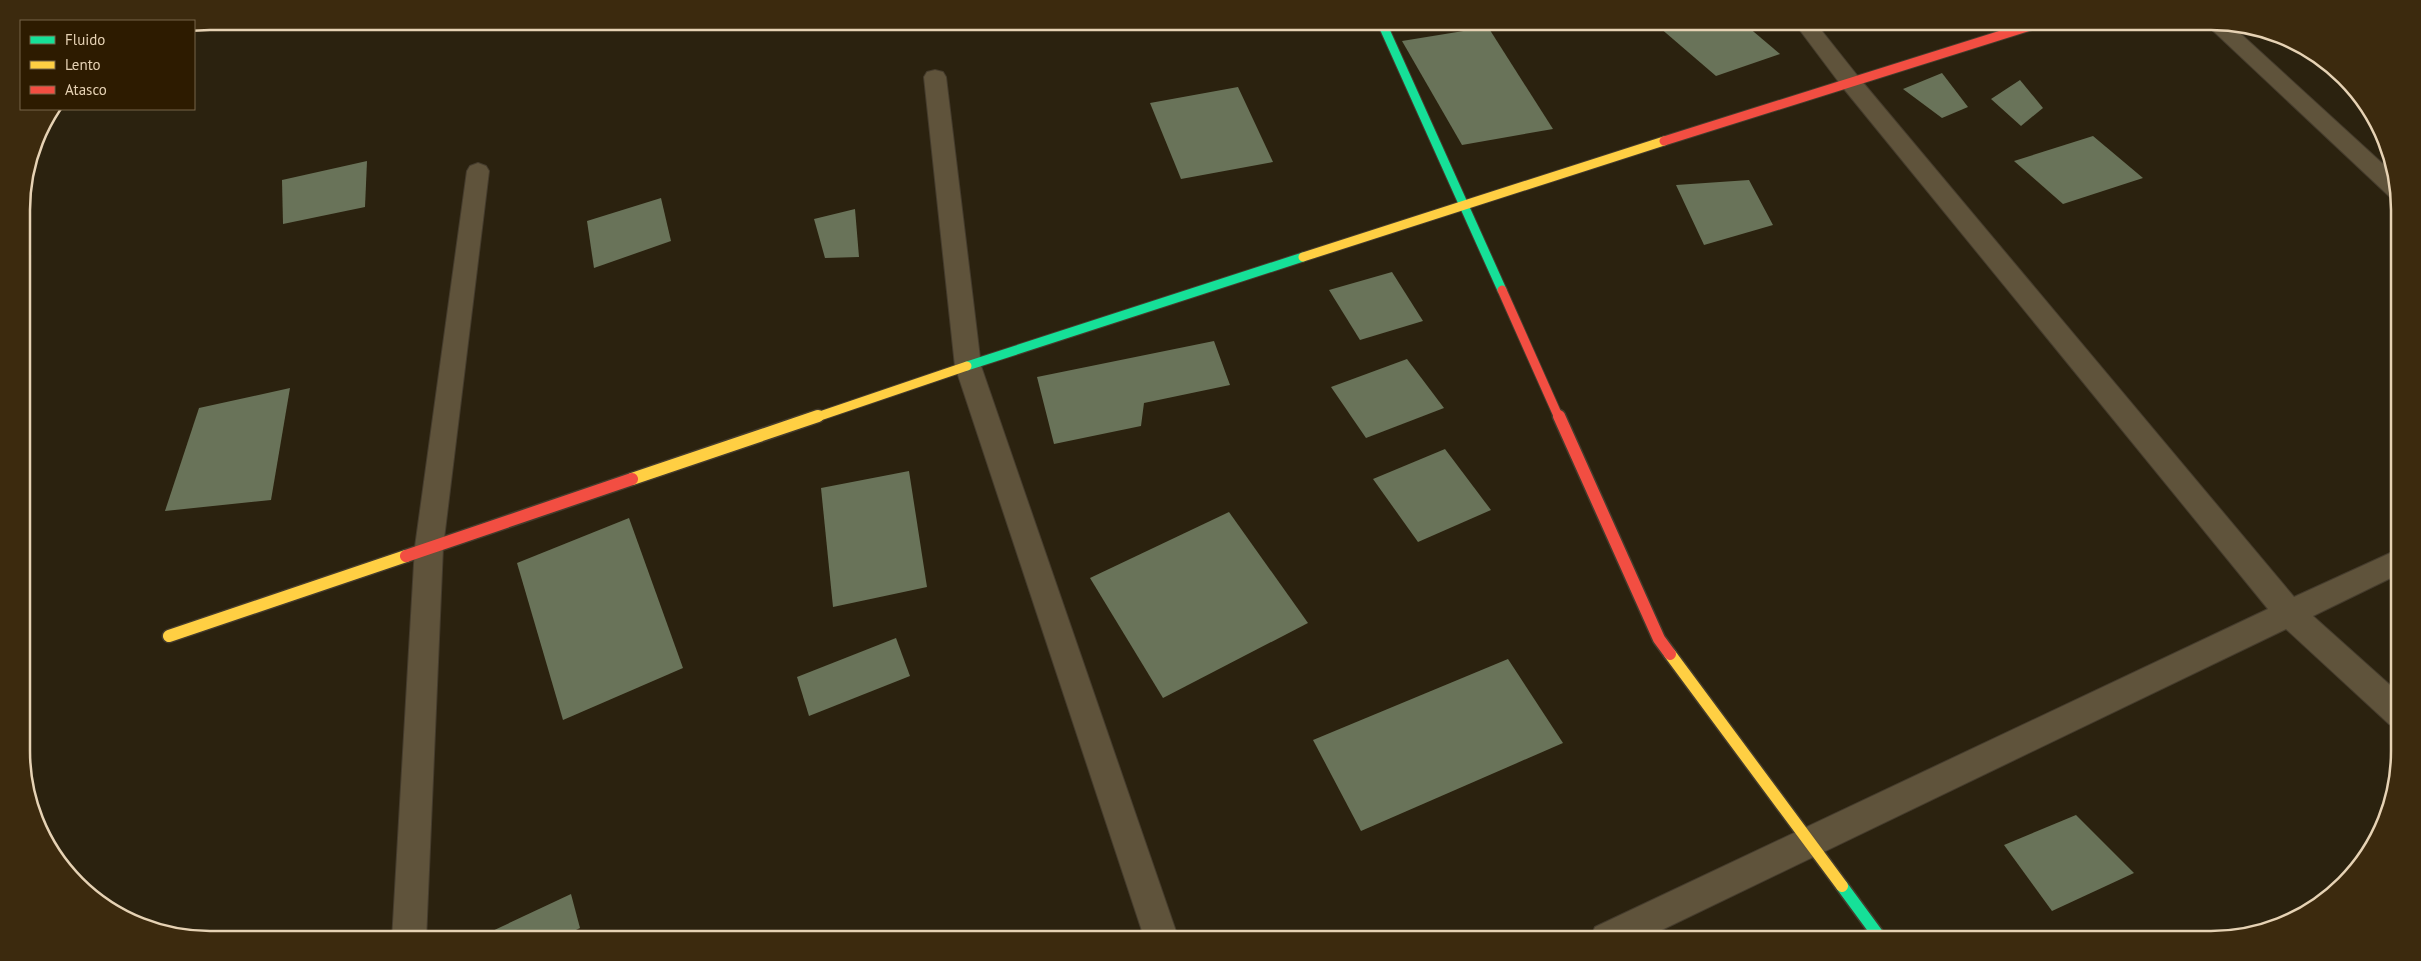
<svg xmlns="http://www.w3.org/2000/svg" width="2421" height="961" font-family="'PT Sans',sans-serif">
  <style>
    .building { fill: #697359 }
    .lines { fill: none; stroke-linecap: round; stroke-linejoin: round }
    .street-casing { stroke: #453c2d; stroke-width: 2 }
    .fast-far1-casing { stroke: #453c2d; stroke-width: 11 }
    .fast-casing { stroke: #453c2d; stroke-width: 15 }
    .slow-far1-casing { stroke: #453c2d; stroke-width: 11 }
    .slow-casing { stroke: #453c2d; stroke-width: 15 }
    .jam-far1-casing { stroke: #453c2d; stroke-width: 11 }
    .jam-casing { stroke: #453c2d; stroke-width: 15 }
    .street { fill: #5f533b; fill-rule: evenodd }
    .fast-far1 { stroke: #16e098; stroke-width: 9 }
    .fast { stroke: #16e098; stroke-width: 12 }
    .slow-far1 { stroke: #ffcf43; stroke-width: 9 }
    .slow { stroke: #ffcf43; stroke-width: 12 }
    .jam-far1 { stroke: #f24e42; stroke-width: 9 }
    .jam { stroke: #f24e42; stroke-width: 12 }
    .rim { fill: none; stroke: #e6d2b4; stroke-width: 2.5 }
  </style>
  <rect width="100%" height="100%" fill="#2b220f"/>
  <g class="building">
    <polygon points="1652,21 1741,21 1780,54 1716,76"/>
    <polygon points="1488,27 1553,129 1462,145 1402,41"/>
    <polygon points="1942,73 1968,107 1942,118 1903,89"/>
    <polygon points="2020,80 2043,108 2021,126 1991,99"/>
    <polygon points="1238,87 1273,162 1181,179 1150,103"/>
    <polygon points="2093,136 2143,178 2063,204 2014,161"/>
    <polygon points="367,161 365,207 283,224 282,180"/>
    <polygon points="1749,180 1773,225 1704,245 1676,185"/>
    <polygon points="661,198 671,241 594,268 587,221"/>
    <polygon points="855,209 859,257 825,258 814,219"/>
    <polygon points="1392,272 1423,321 1360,340 1329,290"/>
    <polygon points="1214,341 1230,385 1144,403 1141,426 1054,444 1037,377"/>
    <polygon points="1407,359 1444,408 1366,438 1331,387"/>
    <polygon points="290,388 271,500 165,511 199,408"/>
    <polygon points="1445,449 1491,510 1418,542 1373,479"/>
    <polygon points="909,471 927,587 833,607 821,488"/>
    <polygon points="1229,512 1308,623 1163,698 1090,578"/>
    <polygon points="629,518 683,668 563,720 517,563"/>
    <polygon points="896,638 910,676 809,716 797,677"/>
    <polygon points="1508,659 1563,743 1361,831 1313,740"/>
    <polygon points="2076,815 2134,873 2052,911 2004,845"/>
    <polygon points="571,894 580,928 556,940 473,940"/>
  </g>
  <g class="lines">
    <defs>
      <g id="street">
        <polygon points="1793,21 1814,21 1860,79 2294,597 2399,549 2399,574 2313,616 2400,694 2400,728 2389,724 2286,629 1643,939 1590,939 1595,927 2268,609 1844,89"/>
        <polygon points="2205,21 2230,24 2395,175 2398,185 2398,199 2390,197 2208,26"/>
        <polygon points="935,70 943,72 946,77 981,366 1179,940 1145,940 955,366 924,77 927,72"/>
        <polygon points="478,163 486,166 489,171 443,547 426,940 392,940 415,547 467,171 470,166"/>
      </g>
      <g id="fast-far1">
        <polyline points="1381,21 1502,290"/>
        <polyline points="967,366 1303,257"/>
      </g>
      <polyline id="fast" points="1842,886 1881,939"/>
      <g id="slow-far1">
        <polyline points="1303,257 1664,141"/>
        <polyline points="814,418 967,366"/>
      </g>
      <g id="slow">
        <polyline points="632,479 818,416"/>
        <polyline points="169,636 406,556"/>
        <polyline points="1670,654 1842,886"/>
      </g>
      <g id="jam-far1">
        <polyline points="1664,141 2046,21"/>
        <polyline points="1502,290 1559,418"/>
      </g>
      <g id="jam">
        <polyline points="1559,416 1659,639 1670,654"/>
        <polyline points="406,556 632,479"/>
      </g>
    </defs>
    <use href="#street" class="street-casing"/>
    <use href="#fast-far1" class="fast-far1-casing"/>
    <use href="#fast" class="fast-casing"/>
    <use href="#slow-far1" class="slow-far1-casing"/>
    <use href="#slow" class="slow-casing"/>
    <use href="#jam-far1" class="jam-far1-casing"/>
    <use href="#jam" class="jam-casing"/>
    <use href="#street" class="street"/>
    <use href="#fast-far1" class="fast-far1"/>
    <use href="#fast" class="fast"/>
    <use href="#slow-far1" class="slow-far1"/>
    <use href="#slow" class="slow"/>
    <use href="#jam-far1" class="jam-far1"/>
    <use href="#jam" class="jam"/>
  </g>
  <path d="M0 0H2421V961H0ZM210 30H2211A180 180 0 0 1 2391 210V751A180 180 0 0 1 2211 931H210A180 180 0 0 1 30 751V210A180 180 0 0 1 210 30Z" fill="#3c2a0e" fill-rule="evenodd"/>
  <path class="rim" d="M210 30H2211A180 180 0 0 1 2391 210V751A180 180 0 0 1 2211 931H210A180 180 0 0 1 30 751V210A180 180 0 0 1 210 30Z"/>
  <rect x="20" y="20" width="175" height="90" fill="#2d1b00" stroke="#776448"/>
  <rect x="30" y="36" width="25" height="8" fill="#16e098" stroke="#776448"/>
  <text x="65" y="45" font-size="15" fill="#e6d2b4">Fluido</text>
  <rect x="30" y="61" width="25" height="8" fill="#ffcf43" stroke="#776448"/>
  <text x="65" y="70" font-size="15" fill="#e6d2b4">Lento</text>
  <rect x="30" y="86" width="25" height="8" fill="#f24e42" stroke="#776448"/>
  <text x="65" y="95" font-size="15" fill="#e6d2b4">Atasco</text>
</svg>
